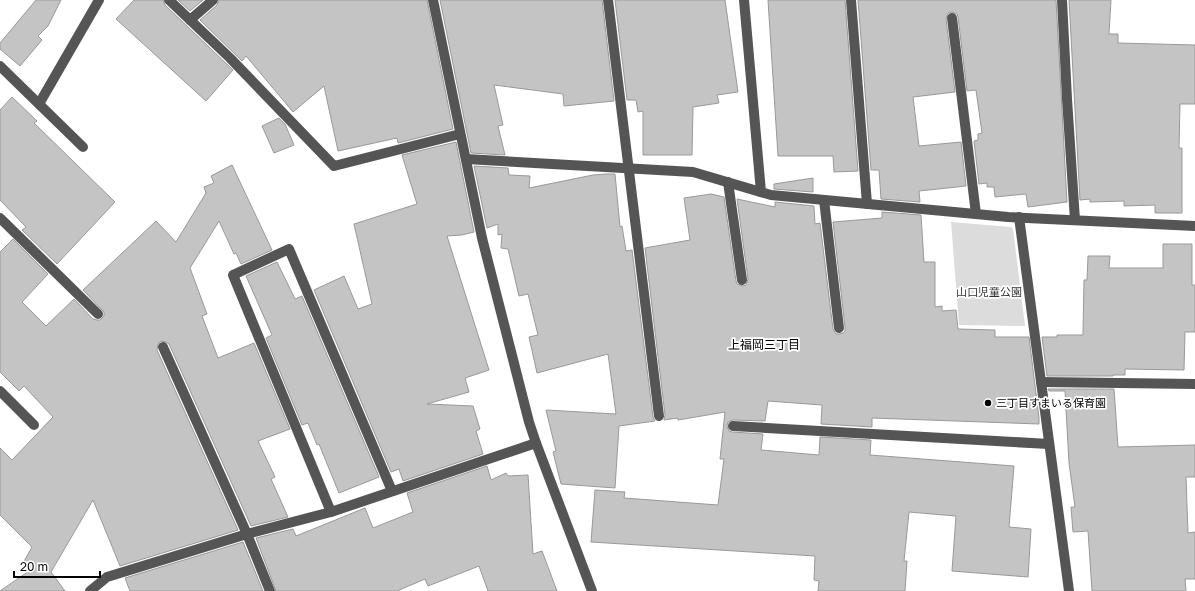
<svg xmlns="http://www.w3.org/2000/svg" width="1195" height="591" font-family="'Golos Text','Noto Sans JP',sans-serif">
  <style>
    .green { fill: #dcdcdc }
    .building { fill: #c4c4c4; stroke: #999 }
    .lines { fill: none; stroke-linecap: round; stroke-linejoin: round }
    .minor { stroke: #555; stroke-width: 10 }
    .poi-dot { fill: #000; stroke: #fff; stroke-width: 1.5 }
    .labels { text-anchor: middle; stroke-width: 3.5; stroke-linejoin: round; paint-order: stroke }
    .park-label { font-size: 11px; fill: #333; stroke: #fff }
    .poi-label { font-size: 11px; fill: #000; stroke: #fff; text-anchor: start }
    .neighbourhood-label { font-size: 12px; fill: #000; stroke: #fff }
  </style>
  <rect width="100%" height="100%" fill="#fff"/>
  <polygon class="green" points="951,222 1011,227 1013,229 1025,326 959,325"/>
  <g class="building">
    <polygon points="36,0 61,0 48,26 38,36 42,40 20,66 0,49 0,43"/>
    <polygon points="134,0 163,0 165,5 233,70 206,101 116,19"/>
    <polygon points="178,0 203,0 190,11"/>
    <polygon points="219,0 427,0 453,129 398,143 397,138 338,151 324,86 293,112 246,56 242,61 200,20 217,5"/>
    <polygon points="440,0 602,0 614,101 564,106 563,94 494,85 503,125 498,126 505,155 471,153"/>
    <polygon points="615,0 725,0 738,92 717,95 719,103 693,107 692,155 643,155 643,111 638,112 636,100 627,100"/>
    <polygon points="768,0 845,0 858,171 834,172 833,156 778,156"/>
    <polygon points="858,0 1056,0 1067,202 1028,207 1026,194 995,197 994,187 987,187 987,183 979,184 974,141 978,140 978,134 982,133 976,90 967,91 958,17 957,14 952,12 948,13 946,19 955,92 913,97 919,146 961,142 966,186 919,191 920,202 881,199 879,170 871,170"/>
    <polygon points="1069,0 1111,0 1109,34 1118,34 1118,43 1195,45 1195,104 1180,104 1179,148 1182,148 1182,213 1155,213 1155,205 1124,206 1124,201 1090,202 1090,199 1080,200"/>
    <polygon points="12,97 37,121 34,123 115,202 57,264 22,230 26,227 0,200 0,110"/>
    <polygon points="279,118 285,124 294,145 274,153 262,126"/>
    <polygon points="456,142 474,232 462,235 447,236 489,370 465,378 469,392 427,404 473,406 480,429 476,431 483,454 403,481 399,469 391,472 314,290 344,276 358,309 372,304 354,224 417,204 402,155"/>
    <polygon points="232,165 272,250 241,264 236,253 234,254 219,221 190,268 207,314 202,316 218,358 254,343 290,429 258,441 275,477 271,479 288,517 251,526 169,344 166,342 161,341 158,344 157,350 238,530 120,566 93,500 51,572 65,591 0,591 29,571 23,563 32,547 0,515 0,448 12,460 53,417 24,386 19,391 0,372 0,252 13,239 48,274 22,302 46,326 74,299 93,319 97,320 100,320 104,316 104,312 83,290 156,221 176,242 206,193 204,187 214,183 211,176"/>
    <polygon points="474,166 508,168 509,175 530,176 529,188 593,175 606,174 615,174 620,227 622,226 626,251 632,250 653,417 655,421 619,426 615,488 561,484 553,452 556,451 546,410 616,414 608,354 537,373 529,337 538,335 528,294 519,296 508,249 501,248 502,234 498,235 498,224 487,228"/>
    <polygon points="813,178 813,192 774,189 774,184"/>
    <polygon points="711,194 724,197 736,281 737,284 743,286 746,285 748,279 737,199 775,207 775,202 814,206 815,224 820,223 833,329 836,334 839,334 843,333 845,331 845,327 833,222 882,218 882,212 921,215 924,262 935,262 935,307 942,306 942,311 956,310 958,329 995,330 995,337 1029,337 1039,418 1039,424 872,418 872,427 821,424 822,405 768,401 765,421 733,420 728,422 727,426 729,431 732,432 763,434 761,450 819,455 820,437 871,440 870,455 1014,466 1009,527 1031,529 1028,577 952,571 956,516 909,512 904,561 907,561 905,591 818,591 819,581 814,580 815,556 591,542 595,490 625,492 624,498 718,505 724,459 720,459 725,412 678,420 678,418 664,420 665,415 645,248 690,240 684,198"/>
    <polygon points="1163,244 1192,244 1192,285 1195,285 1195,332 1185,332 1184,370 1125,369 1125,375 1113,375 1113,376 1047,376 1042,337 1057,337 1057,335 1083,335 1084,280 1087,280 1088,256 1110,256 1109,268 1163,268"/>
    <polygon points="277,262 295,299 302,296 379,477 339,493 319,444 317,445 308,423 302,425 266,338 272,335 246,276"/>
    <polygon points="1048,389 1114,389 1118,447 1195,445 1195,477 1186,477 1188,533 1195,532 1195,579 1185,579 1186,591 1092,591 1088,531 1073,532 1071,507 1075,507 1069,463 1065,391 1049,391"/>
    <polygon points="487,466 491,480 506,473 508,476 528,475 533,554 542,551 557,591 488,591 479,566 428,586 425,579 397,591 276,591 256,538 293,529 296,536 365,508 373,528 413,512 407,493"/>
    <polygon points="243,542 263,591 130,591 125,578"/>
  </g>
  <g class="lines">
    <g class="minor">
      <polyline points="169,0 230,58 334,166 460,134"/>
      <polyline points="433,0 482,238 529,422 536,443 592,591"/>
      <polyline points="608,0 659,416"/>
      <polyline points="744,0 761,192"/>
      <polyline points="851,0 867,204"/>
      <polyline points="1062,0 1067,99 1075,220"/>
      <polyline points="952,18 976,214"/>
      <polyline points="190,20 213,0"/>
      <polyline points="0,66 83,147"/>
      <polyline points="39,104 99,0"/>
      <polyline points="466,159 693,172 771,195 1008,217 1195,226"/>
      <polyline points="728,182 742,280"/>
      <polyline points="824,200 839,328"/>
      <polyline points="1019,217 1069,591"/>
      <polyline points="0,218 98,314"/>
      <polyline points="163,347 247,534 270,591"/>
      <polyline points="1041,382 1195,384"/>
      <polyline points="0,391 34,425"/>
      <polyline points="733,426 1049,444"/>
      <polyline points="331,512 233,275 289,249 392,491"/>
      <polyline points="90,591 107,577 247,534 331,512 536,443"/>
    </g>
  </g>
  <circle class="poi-dot" cx="988" cy="403" r="4"/>
  <g class="labels">
    <g class="park-label">
      <text x="989" y="296">山口児童公園</text>
    </g>
    <g class="poi-label">
      <text x="996" y="407">三丁目すまいる保育園</text>
    </g>
    <g class="neighbourhood-label">
      <text x="764" y="349">上福岡三丁目</text>
    </g>
  </g>
  <path d="M14 571v6h86v-6" fill="none" stroke="#000000" stroke-width="2"/>
  <text x="20" y="571" font-size="12" fill="#000000" stroke="#ffffff" stroke-width="3" paint-order="stroke">20 m</text>
</svg>
